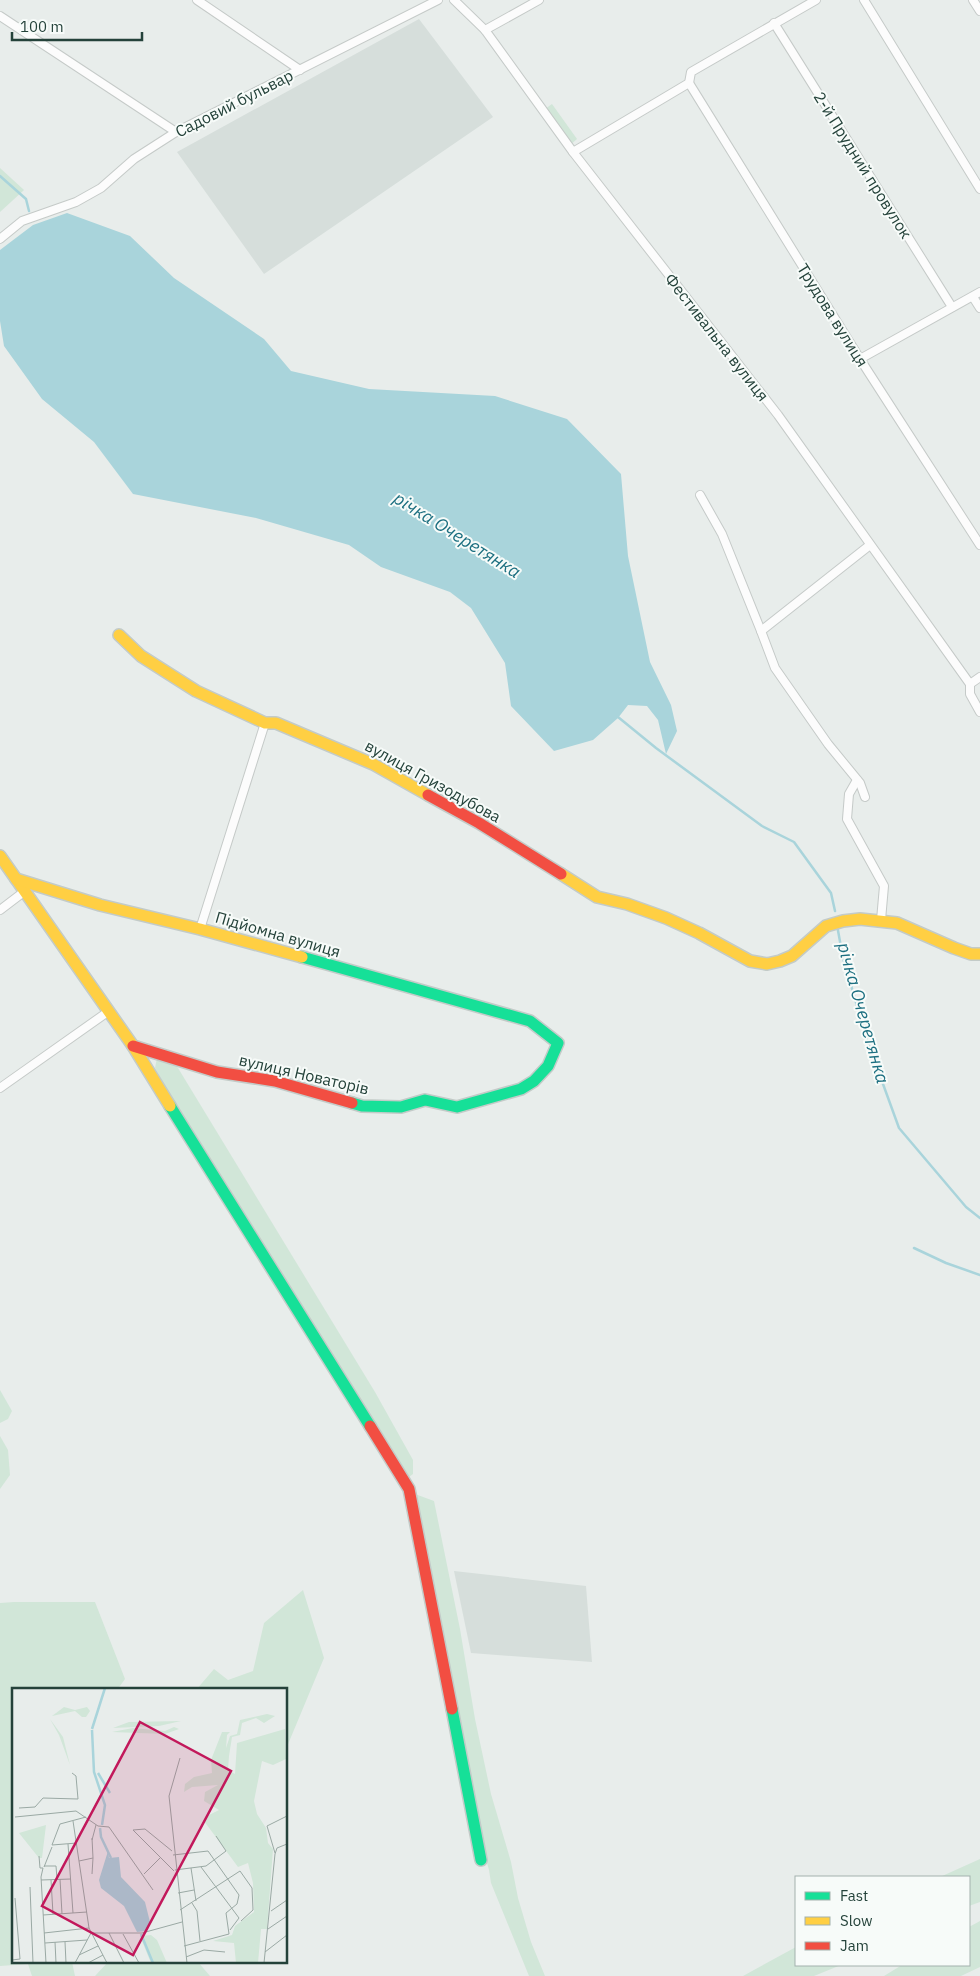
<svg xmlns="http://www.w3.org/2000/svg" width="980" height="1976" font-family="'IBM Plex Sans',sans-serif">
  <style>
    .built { fill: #d6dedb }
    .green { fill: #d1e6d8 }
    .water { fill: #a9d4db }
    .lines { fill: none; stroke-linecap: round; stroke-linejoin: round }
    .stream { stroke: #a9d4db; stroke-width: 2.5 }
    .street-casing { stroke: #c5cac8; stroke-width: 10 }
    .fast-casing { stroke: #c3cbc8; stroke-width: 14 }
    .slow-casing { stroke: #c3cbc8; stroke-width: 14 }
    .jam-casing { stroke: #c3cbc8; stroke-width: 14 }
    .street { stroke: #fcfcfc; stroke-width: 8 }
    .fast { stroke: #16e098; stroke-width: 11 }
    .slow { stroke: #ffcf43; stroke-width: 11 }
    .jam { stroke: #f24e42; stroke-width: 11 }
    .labels { text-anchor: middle; stroke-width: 4; stroke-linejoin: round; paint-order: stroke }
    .street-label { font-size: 16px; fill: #24423a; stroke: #f7fbf9 }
    .water-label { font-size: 18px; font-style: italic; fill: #1c6f80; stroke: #f7fbf9 }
    .inset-river { fill: none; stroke: #a9d4db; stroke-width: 2.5 }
    .inset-road { fill: none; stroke: #9aa9a4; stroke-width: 1 }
    .view { fill: #c2185b; fill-opacity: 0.15; stroke: #c2185b; stroke-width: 2.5 }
    .inset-edge { fill: none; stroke: #24423a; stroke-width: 2.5 }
  </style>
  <rect width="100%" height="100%" fill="#e8edeb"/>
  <g class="built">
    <polygon points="419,19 493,117 264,274 177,152"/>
    <polygon points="454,1571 586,1586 592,1662 471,1653"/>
  </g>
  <g class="green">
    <polygon points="552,104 577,139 570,145 545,109"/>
    <polygon points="0,168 24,190 0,212"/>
    <polygon points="157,1058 170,1059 178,1068 375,1392 413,1460 413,1474 409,1477 399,1469 166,1088 155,1068"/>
    <polygon points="0,1390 12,1411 8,1419 0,1423"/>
    <polygon points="0,1436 8,1450 10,1475 0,1489"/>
    <polygon points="415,1494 434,1501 460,1629 475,1719 491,1794 511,1862 518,1898 531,1942 545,1976 529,1976 491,1883 489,1870 478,1833"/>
    <polygon points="303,1590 324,1658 286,1749 286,1690 196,1690 214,1669 228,1680 253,1671 264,1623"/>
    <polygon points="14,1602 95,1602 125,1679 117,1690 14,1690 14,1962 72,1962 75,1976 32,1976 28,1964 0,1966 0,1603"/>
    <polygon points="980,1859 980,1902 969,1906 969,1877 940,1877"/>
    <polygon points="980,1921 980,1967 961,1976 884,1976 902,1965 969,1965 969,1927"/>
    <polygon points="796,1947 796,1965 841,1965 814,1976 743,1976"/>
    <polygon points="108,1962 198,1962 210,1976 95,1976"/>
  </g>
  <polygon class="water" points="67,213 130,236 174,278 264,339 291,371 369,389 495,396 567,419 621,474 628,556 650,662 671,705 677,731 666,754 658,720 647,706 628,705 618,718 593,740 554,751 511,706 505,663 471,608 450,592 381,567 349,545 256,518 133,494 94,442 42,399 4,346 0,321 0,250 33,225"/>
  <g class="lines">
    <g class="stream">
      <polyline points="0,176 26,199 29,211"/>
      <polyline points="618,717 656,748 762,826 794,842 831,893 835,911"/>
      <polyline points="837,925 843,958 867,1040 899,1128 966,1207 980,1218"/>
      <polyline points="914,1248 946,1263 980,1275"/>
    </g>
    <defs>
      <g id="street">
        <polyline points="197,0 300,70"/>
        <polyline points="454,0 485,30 573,152 778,415 970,684"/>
        <polyline points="864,0 980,189"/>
        <polyline points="973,0 980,11"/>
        <polyline points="0,16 176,132"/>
        <polyline points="774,23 952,307"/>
        <polyline points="485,30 539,0"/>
        <polyline points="689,83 860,359 980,545"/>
        <polyline points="573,152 689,83 691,72 816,0"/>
        <polyline points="0,239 22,221 76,202 101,188 134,159 176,132 438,0"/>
        <polyline points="973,297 980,308"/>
        <polyline points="860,359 980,292"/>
        <polyline points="700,495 722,534 761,631"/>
        <polyline points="970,684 970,694 980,712"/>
        <polyline points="970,684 980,677"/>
        <polyline points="857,780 849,794 847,819 884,886 881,920"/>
        <polyline points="865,797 860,783 828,744 775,668 761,631 870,545"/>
        <polyline points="0,910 25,891"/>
        <polyline points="200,929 265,723"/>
        <polyline points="0,1088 109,1011"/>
      </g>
      <g id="fast">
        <polyline points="302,957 530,1021 558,1043 548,1066 534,1081 521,1089 457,1107 425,1100 401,1107 362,1106 352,1103"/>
        <polyline points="170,1106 370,1426"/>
        <polyline points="452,1709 481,1860"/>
      </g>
      <g id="slow">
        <polyline points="119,635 141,656 196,691 265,723 276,723 373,764 428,795"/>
        <polyline points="0,856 133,1046 170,1106"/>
        <polyline points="561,874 597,897 627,904 666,918 699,933 750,961 767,964 780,961 792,956 826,926 843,921 860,919 897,923 954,948 971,954 980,954"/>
        <polyline points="16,879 100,905 200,929 302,957"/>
      </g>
      <g id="jam">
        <polyline points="428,795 479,823 561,874"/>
        <polyline points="133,1046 217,1072 275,1081 352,1103"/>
        <polyline points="370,1426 409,1489 452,1709"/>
      </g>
    </defs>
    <use href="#street" class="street-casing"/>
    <use href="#fast" class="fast-casing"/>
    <use href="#slow" class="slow-casing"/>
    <use href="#jam" class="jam-casing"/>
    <use href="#street" class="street"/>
    <use href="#fast" class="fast"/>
    <use href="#slow" class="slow"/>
    <use href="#jam" class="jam"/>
  </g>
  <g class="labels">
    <g class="street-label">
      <text transform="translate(234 103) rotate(-27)" y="6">Садовий бульвар</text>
      <text transform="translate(863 165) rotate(58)" y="6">2-й Прудний провулок</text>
      <text transform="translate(833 315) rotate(58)" y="6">Трудова вулиця</text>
      <text transform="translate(717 337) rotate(52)" y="6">Фестивальна вулиця</text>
      <text transform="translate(433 781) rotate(29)" y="6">вулиця Гризодубова</text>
      <text transform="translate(278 934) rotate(16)" y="6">Підйомна вулиця</text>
      <text transform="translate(304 1074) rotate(13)" y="6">вулиця Новаторів</text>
    </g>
    <g class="water-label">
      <text transform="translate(457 535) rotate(32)" y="6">річка Очеретянка</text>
      <text transform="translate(863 1013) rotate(74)" y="6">річка Очеретянка</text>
    </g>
  </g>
  <g transform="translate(12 1688)">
    <rect width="275" height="275" fill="#e8edeb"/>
    <path d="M 52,19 L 63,22 L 75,19 L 78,23 L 74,29 L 70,29 L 63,23 L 40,28 ZM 255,26 L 263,28 L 252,35 L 244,30 L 230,35 L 228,47 L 220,49 L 217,68 L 216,82 L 223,86 L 225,55 L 273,41 L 274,71 L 261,77 L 250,73 L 242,113 L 245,126 L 254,140 L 256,155 L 261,161 L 255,241 L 249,241 L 246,275 L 224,275 L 222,255 L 201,253 L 220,247 L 223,238 L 242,224 L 241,195 L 236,175 L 226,179 L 192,133 L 193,129 L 207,122 L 192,113 L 193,104 L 206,97 L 180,99 L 172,104 L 173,96 L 182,89 L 200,85 L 199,72 L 210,44 L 218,44 L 215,47 L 214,60 L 218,48 L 225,46 L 228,32 ZM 38,31 L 51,49 L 58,77 L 47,47 ZM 169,33 L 147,38 L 101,40 L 117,34 ZM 162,39 L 167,41 L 153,46 L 100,44 L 121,40 L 153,43 ZM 34,137 L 30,170 L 27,170 L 7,145 ZM 139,247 L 145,252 L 155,275 L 139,275 L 128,248 Z" fill="#d1e6d8"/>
    <path d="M 96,163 L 97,170 L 107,169 L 109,189 L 133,214 L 138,234 L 135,243 L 125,244 L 112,218 L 89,200 L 87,192 Z" fill="#a9d4db"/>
    <path class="inset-river" d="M 80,41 L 93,0M 80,42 L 82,84 L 93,117 L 90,137M 86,85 L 98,105M 88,140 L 89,149 L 99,170M 129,246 L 141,275"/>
    <path class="inset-road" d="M 168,70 L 157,108 L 175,275M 7,120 L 23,119 L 31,110 L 66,111 L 64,88 L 60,85M 3,129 L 64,123 L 86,138 L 97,139 L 141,202M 61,133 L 77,240 L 95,275M 80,152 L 84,137M 65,155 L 40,157 L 48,136 L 74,129M 56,156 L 61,225M 160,163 L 133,141 L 121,142 L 162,183M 263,165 L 255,138 L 275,128M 161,167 L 196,163 L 227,207 L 225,216 L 214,225 L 217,246 L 172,258M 27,168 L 28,180 L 31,180 L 29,189 L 34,275M 67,173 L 81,170 L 80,150M 32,178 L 44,178 L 45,191M 32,179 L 40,159M 189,179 L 227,230 L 218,242M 179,180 L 184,213M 163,182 L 194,178 L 214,163 L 204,148M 80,186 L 81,170M 132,186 L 148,170M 48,191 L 50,226M 29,192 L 59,191M 39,192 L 41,226M 18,199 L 21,275M 166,205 L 182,202M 180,215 L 185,223 L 188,253M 168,222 L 228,183 L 240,200 L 241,222 L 229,233M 259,223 L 275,212M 31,227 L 75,224M 256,241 L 275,228M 32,245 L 77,240M 79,245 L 130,245 L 170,234M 97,245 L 112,275M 111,246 L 127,275M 43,254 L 44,275M 53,254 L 54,275M 33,255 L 75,252M 253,264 L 275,247M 67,267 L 86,258M 174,269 L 192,262 L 213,264M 0,272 L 8,271 L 3,210M 63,275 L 79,245M 76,275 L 91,267M 252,275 L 263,166 L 265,160 L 275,156"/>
    <path class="view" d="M 128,34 L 219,83 L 121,267 L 30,218 Z"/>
    <rect width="275" height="275" class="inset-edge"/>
  </g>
  <rect x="795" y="1876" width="175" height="90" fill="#f7fbf9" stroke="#a3b1ad"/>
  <rect x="805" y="1892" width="25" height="8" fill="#16e098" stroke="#a3b1ad"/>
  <text x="840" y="1901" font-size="15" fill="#24423a">Fast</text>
  <rect x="805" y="1917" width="25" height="8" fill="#ffcf43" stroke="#a3b1ad"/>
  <text x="840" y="1926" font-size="15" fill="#24423a">Slow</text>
  <rect x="805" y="1942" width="25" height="8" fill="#f24e42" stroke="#a3b1ad"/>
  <text x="840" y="1951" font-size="15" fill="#24423a">Jam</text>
  <path d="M12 32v8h130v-8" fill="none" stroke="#24423a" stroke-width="2.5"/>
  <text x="20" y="32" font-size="15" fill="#24423a" stroke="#f7fbf9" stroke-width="4" paint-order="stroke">100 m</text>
</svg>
